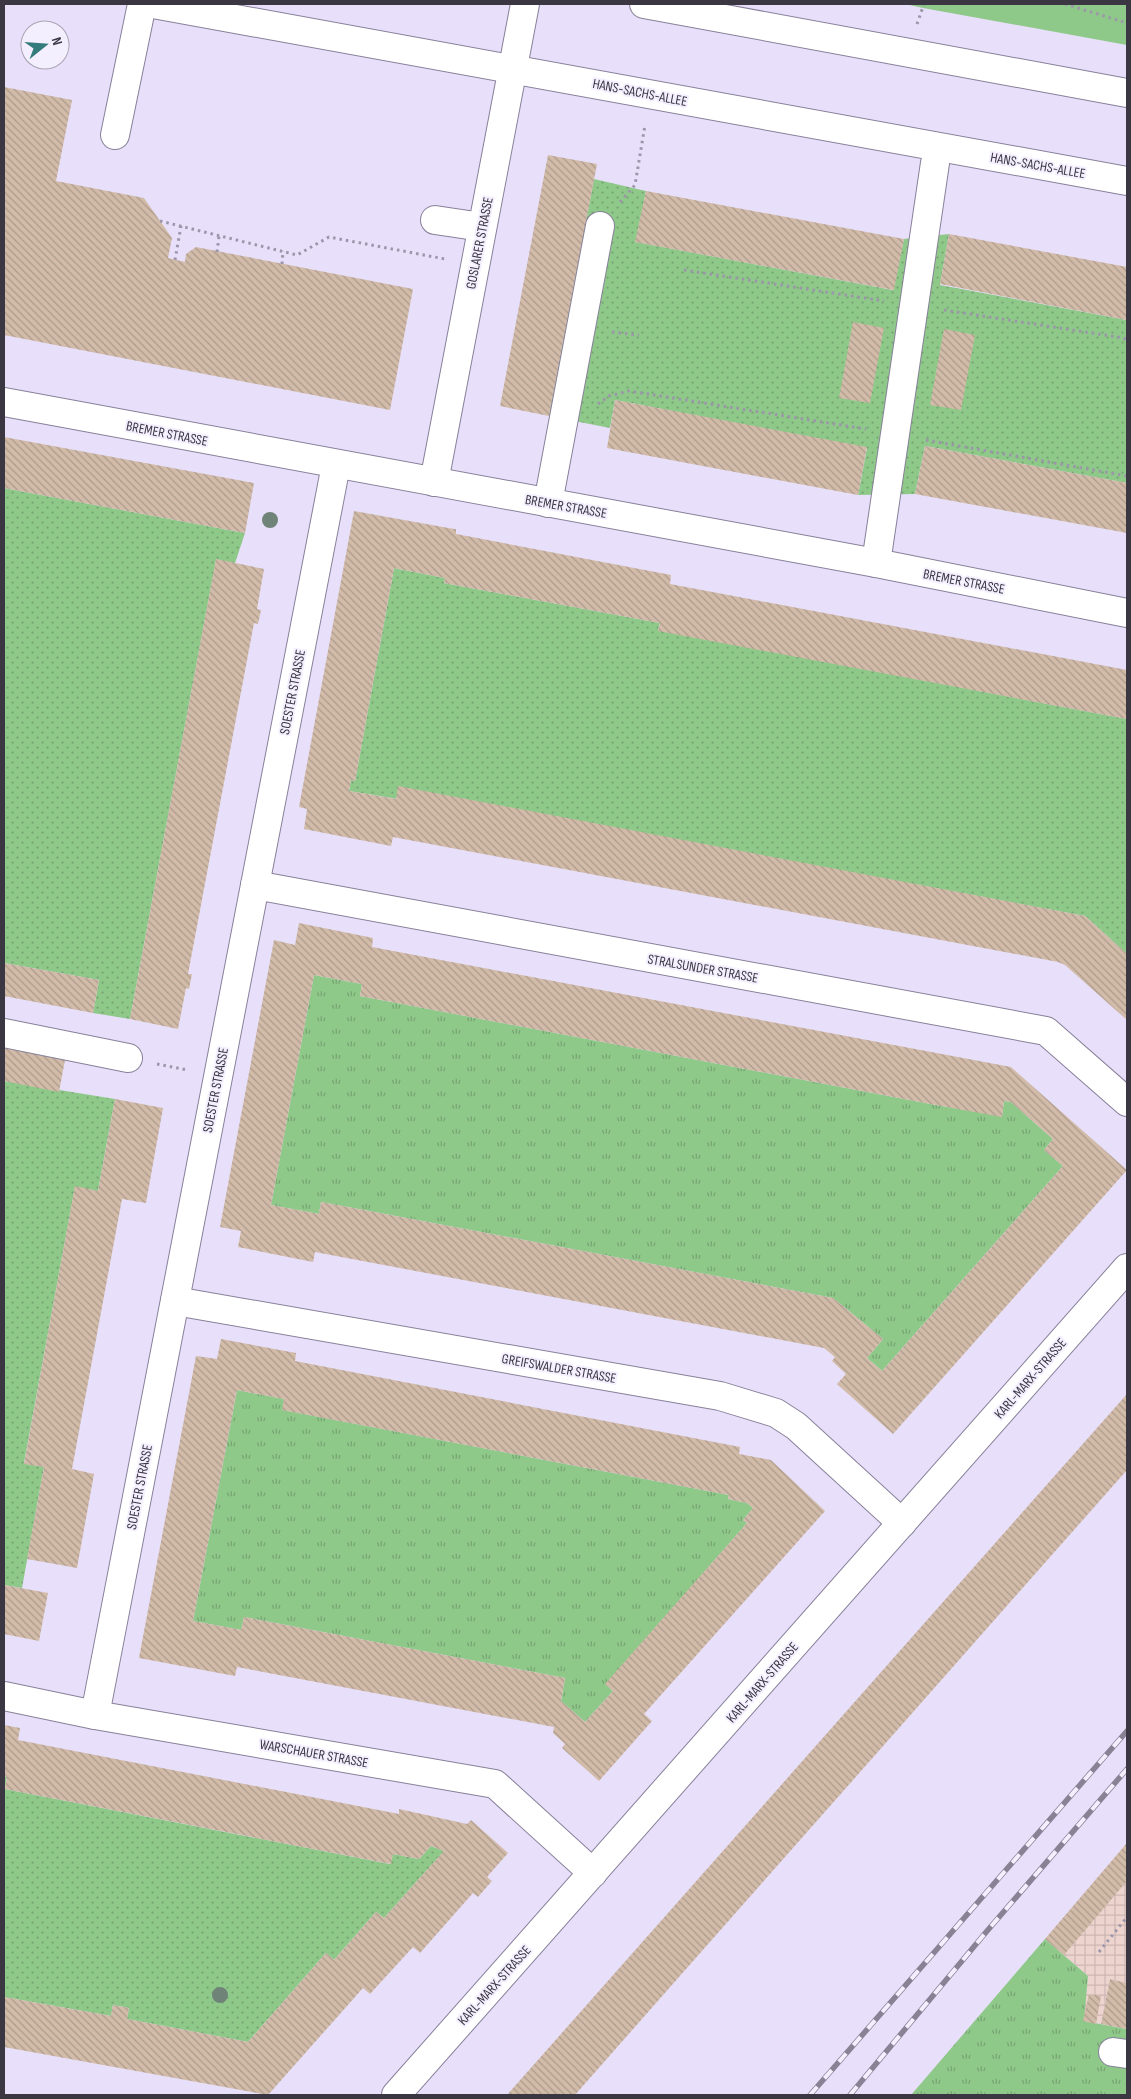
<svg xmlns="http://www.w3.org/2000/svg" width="1131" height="2099" font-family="'Sofia Sans Condensed',sans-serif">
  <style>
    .industrial { fill: url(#industrial-grid) }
    .grass { fill: url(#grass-tufts) }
    .park { fill: url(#park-dots) }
    .pitch { fill: #8fc98a }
    .building { fill: url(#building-back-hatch); fill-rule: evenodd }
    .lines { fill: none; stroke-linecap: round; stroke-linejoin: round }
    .minor-casing { stroke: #888199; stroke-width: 30 }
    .path { stroke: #9c96aa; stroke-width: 3; stroke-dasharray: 2.5 4; stroke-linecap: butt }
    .minor { stroke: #fff; stroke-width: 28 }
    .rail-casing { stroke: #888294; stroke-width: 5.5 }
    .rail { stroke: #f4efff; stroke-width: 4; stroke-dasharray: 11; stroke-linecap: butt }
    .tree { fill: #708378 }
    .labels { text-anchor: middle; stroke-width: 4; stroke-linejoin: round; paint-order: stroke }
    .street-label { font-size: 14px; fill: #3b3742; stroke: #f4efff }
  </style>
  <defs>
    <pattern id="industrial-grid" width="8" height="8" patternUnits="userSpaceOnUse" patternTransform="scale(1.25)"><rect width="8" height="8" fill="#eed4cf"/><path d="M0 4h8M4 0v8" fill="none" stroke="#cdb7b3"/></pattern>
    <pattern id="grass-tufts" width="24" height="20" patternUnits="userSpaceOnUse" patternTransform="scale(1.25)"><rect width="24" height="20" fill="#8fc98a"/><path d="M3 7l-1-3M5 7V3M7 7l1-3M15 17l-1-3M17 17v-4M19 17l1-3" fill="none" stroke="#76a472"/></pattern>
    <pattern id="park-dots" width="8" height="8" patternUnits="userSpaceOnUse" patternTransform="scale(1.25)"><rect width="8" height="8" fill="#8fc98a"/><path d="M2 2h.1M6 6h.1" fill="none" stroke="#76a472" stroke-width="1.8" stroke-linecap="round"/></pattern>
    <pattern id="building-back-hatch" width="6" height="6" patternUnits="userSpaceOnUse" patternTransform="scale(1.25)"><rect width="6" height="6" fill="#d2bca9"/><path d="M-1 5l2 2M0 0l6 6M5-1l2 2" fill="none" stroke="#ac9a8b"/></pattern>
  </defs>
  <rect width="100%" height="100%" fill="#e8dffa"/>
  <polygon class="industrial" points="1127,1843 1127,1983 1110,1979 1101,2024 1083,2021 1088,1976 1045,1939"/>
  <g class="grass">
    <polygon points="314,975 362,984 360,996 936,1105 1002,1116 1004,1101 1011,1102 1053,1139 1044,1150 1063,1166 882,1371 867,1358 883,1339 833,1298 321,1202 319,1214 271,1205"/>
    <polygon points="237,1390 284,1399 283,1410 729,1495 728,1499 747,1503 753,1508 743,1520 747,1523 606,1684 613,1691 585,1722 561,1701 565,1678 244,1617 241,1630 193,1621"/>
    <polygon points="1045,1939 1088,1976 1084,2021 1127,2029 1127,2095 911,2095"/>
  </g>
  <g class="park">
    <polygon points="594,179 646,191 636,242 893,290 904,239 949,234 940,285 1127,320 1127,483 925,446 915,494 858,495 867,448 615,400 610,428 549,416"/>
    <polygon points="4,488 245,533 235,563 216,560 130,1019 93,1013 99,980 4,963"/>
    <polygon points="394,568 445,578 444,583 660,623 658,630 1127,719 1127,954 1085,916 913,884 349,791 351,780 355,781"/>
    <polygon points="4,1081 115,1099 98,1191 75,1187 24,1463 44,1467 22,1588 4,1585"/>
    <polygon points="4,1776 7,1777 5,1789 390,1864 393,1854 419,1859 431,1846 444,1851 384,1918 376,1912 334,1960 326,1953 248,2042 127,2019 129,2008 113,2005 111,2016 4,1997"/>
  </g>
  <polygon class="pitch" points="905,4 1127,4 1127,45 923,8"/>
  <g class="building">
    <polygon points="4,87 72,100 56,181 144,198 172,238 168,258 185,262 186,254 196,247 413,289 390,410 4,335"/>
    <polygon points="548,155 597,164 549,416 500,406"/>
    <polygon points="646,191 904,239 894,290 635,242"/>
    <polygon points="949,234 1127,267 1127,320 940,284"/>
    <polygon points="853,322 884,328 870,403 839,398"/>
    <polygon points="944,329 975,335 961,410 930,405"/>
    <polygon points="615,400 867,447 858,495 607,448"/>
    <polygon points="4,437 254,483 245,533 4,488"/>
    <polygon points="925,446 1127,483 1127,533 915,494"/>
    <polygon points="354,511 454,529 456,529 456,534 671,575 670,584 1127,670 1127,719 658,631 660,623 444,583 445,578 394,568 355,781 351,780 349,791 396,799 398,786 1085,916 1127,954 1127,1020 1065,965 1058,962 393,837 391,846 304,829 307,809 299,807"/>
    <polygon points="216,559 264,569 257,609 261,610 258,624 254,623 188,974 192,974 189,989 186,988 178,1029 130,1019"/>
    <path d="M 299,923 L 373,938 L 372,947 L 1011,1067 L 1127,1170 L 893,1434 L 837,1384 L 846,1374 L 832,1361 L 835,1357 L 824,1348 L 315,1252 L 313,1262 L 238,1247 L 241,1231 L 220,1227 L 274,940 L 295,945 ZM 314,975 L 362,984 L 360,996 L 936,1105 L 1002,1117 L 1004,1101 L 1011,1102 L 1053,1139 L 1044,1150 L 1063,1166 L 882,1371 L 867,1358 L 883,1339 L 833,1298 L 321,1202 L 319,1214 L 271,1205 Z"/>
    <polygon points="4,963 99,980 93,1013 4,996"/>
    <polygon points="4,1048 65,1060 59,1092 4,1081"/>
    <polygon points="115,1099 163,1108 146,1203 122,1199 72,1469 94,1474 77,1568 27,1559 44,1467 24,1464 75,1186 98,1191"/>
    <path d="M 221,1339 L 296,1353 L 295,1361 L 740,1447 L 739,1454 L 771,1460 L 825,1511 L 644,1714 L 652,1721 L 599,1781 L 562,1748 L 565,1744 L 553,1733 L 554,1727 L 237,1667 L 235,1676 L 139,1658 L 196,1356 L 217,1359 ZM 237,1390 L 284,1399 L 282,1410 L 729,1495 L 728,1499 L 747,1503 L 753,1508 L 743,1520 L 747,1523 L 605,1684 L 613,1691 L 585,1722 L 561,1701 L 565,1678 L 244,1617 L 241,1630 L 193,1621 Z"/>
    <polygon points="1127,1394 1127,1470 664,1994 575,2095 507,2095"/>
    <polygon points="4,1585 48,1593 39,1641 4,1634"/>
    <polygon points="4,1725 20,1728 18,1740 399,1814 399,1809 467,1824 471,1820 508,1853 487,1877 492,1881 478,1897 473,1893 420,1953 413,1947 370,1994 363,1988 268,2095 4,2047 4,1997 111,2016 113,2005 129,2008 127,2019 248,2042 326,1953 334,1960 376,1912 384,1918 444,1851 431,1846 419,1859 393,1854 391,1864 5,1789 7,1777 4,1776"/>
    <polygon points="1127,1843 1127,1881 1064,1955 1045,1939"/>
    <polygon points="1110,1979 1127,1983 1127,2029 1101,2024"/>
    <polygon points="1089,1994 1101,1996 1096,2024 1083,2021"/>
  </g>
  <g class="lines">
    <defs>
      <g id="minor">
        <polyline points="153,4 1127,181"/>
        <polyline points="644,4 1127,93"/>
        <polyline points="115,135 142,4"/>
        <polyline points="435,220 482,227"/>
        <polyline points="4,402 876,563 1127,613"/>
        <polyline points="434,482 525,4"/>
        <polyline points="548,503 600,226"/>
        <polyline points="876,563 935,163"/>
        <polyline points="255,885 1046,1031 1127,1102"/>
        <polyline points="4,1033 128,1058"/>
        <polyline points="175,1301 720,1396 776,1413 796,1426 902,1523"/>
        <polyline points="4,1696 95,1715 495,1784 593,1873"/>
        <polyline points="95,1715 336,465"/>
        <polyline points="1113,2052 1127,2054"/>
        <polyline points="396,2095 1127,1268"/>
      </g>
    </defs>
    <use href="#minor" class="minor-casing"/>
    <g class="path">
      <polyline points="1065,4 1127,23"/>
      <polyline points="917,24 924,4"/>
      <polyline points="620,202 635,185 645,125"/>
      <polyline points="160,221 297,255 329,237 445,259"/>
      <polyline points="217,252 219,236"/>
      <polyline points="175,260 181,226"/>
      <polyline points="282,264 283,251"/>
      <polyline points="684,270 884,301"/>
      <polyline points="944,310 1124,338 1127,342"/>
      <polyline points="612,332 639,335"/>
      <polyline points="598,404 609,396 629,391 866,429"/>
      <polyline points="926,440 1127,476"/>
      <polyline points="157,1064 188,1070"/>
      <polyline points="1099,1952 1127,1917"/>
    </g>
    <use href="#minor" class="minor"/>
    <defs>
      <g id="rail">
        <polyline points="810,2095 1127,1731"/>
        <polyline points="850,2095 987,1931 1127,1769"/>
      </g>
    </defs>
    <use href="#rail" class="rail-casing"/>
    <use href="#rail" class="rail"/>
  </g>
  <g class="tree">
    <circle cx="270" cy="520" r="8"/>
    <circle cx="220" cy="1995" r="8"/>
  </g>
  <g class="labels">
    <g class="street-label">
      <text transform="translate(640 92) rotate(11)" y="5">HANS-SACHS-ALLEE</text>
      <text transform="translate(1038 165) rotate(10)" y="5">HANS-SACHS-ALLEE</text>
      <text transform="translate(479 243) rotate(-79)" y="5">GOSLARER STRASSE</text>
      <text transform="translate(167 433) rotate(11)" y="5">BREMER STRASSE</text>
      <text transform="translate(566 506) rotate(10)" y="5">BREMER STRASSE</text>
      <text transform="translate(964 581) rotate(11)" y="5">BREMER STRASSE</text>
      <text transform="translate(292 692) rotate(-79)" y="5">SOESTER STRASSE</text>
      <text transform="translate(703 968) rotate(10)" y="5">STRALSUNDER STRASSE</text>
      <text transform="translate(215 1090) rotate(-79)" y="5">SOESTER STRASSE</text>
      <text transform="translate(559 1368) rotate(10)" y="5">GREIFSWALDER STRASSE</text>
      <text transform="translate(1030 1378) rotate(-49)" y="5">KARL-MARX-STRASSE</text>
      <text transform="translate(139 1487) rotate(-79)" y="5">SOESTER STRASSE</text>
      <text transform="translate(762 1682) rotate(-49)" y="5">KARL-MARX-STRASSE</text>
      <text transform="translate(314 1753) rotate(10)" y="5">WARSCHAUER STRASSE</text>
      <text transform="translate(494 1985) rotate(-48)" y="5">KARL-MARX-STRASSE</text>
    </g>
  </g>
  <rect width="1131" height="2099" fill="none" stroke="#3b3742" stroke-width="10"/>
  <g transform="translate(45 45) rotate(73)"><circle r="24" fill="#f4efff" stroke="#aaa5b3"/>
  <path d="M0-4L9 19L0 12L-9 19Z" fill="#337c7b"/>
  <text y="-8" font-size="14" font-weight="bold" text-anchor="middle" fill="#3b3742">N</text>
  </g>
</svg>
